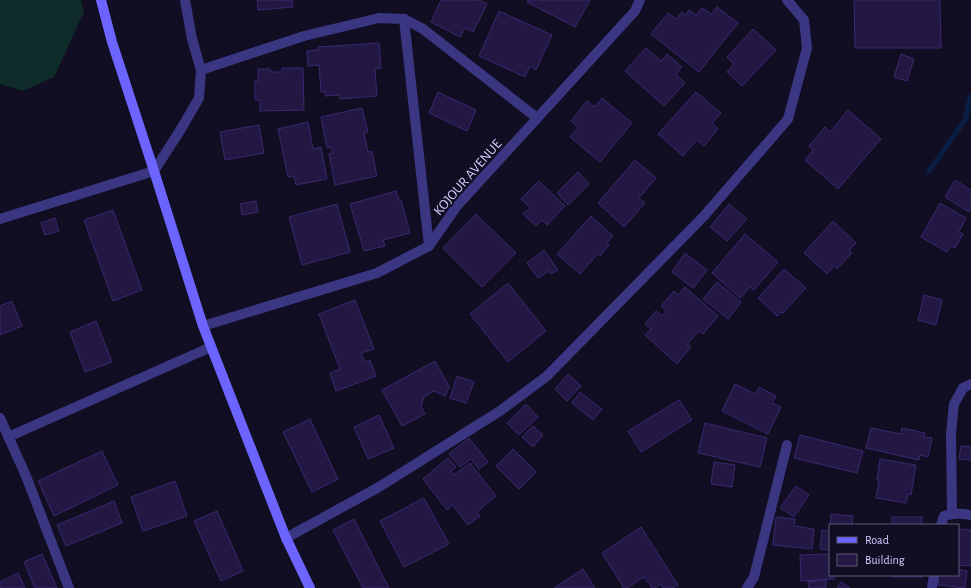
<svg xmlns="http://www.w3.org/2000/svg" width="971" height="588" font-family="'Alegreya Sans',sans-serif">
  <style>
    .grass { fill: #0f2c2b }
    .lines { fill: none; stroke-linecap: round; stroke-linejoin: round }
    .stream { stroke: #0a1e43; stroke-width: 5.5 }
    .building { fill: #221843; stroke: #392970 }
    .street { stroke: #3a3682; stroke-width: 10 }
    .secondary { stroke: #6b64ff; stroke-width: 10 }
    .labels { text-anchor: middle; stroke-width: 4; stroke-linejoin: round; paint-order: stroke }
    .street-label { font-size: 14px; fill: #d4cdff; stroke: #110d22 }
  </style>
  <rect width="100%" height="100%" fill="#110d22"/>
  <polygon class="grass" points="0,0 81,0 84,12 54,77 23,91 0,84"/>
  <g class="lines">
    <polyline class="stream" points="929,171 965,120 971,96"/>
  </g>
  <g class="building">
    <polygon points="257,0 292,0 293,7 258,10"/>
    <polygon points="441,0 479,0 487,4 473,32 465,28 460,37 431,22"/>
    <polygon points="528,0 590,0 575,27 527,2"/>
    <polygon points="854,0 940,0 941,48 855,48"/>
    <polygon points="717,7 738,23 699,72 651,34 668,13 676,19 682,12 685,15 689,10 696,15 702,8 711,14"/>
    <polygon points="499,11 552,35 536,70 530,66 525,77 479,56"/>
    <polygon points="753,29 776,50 742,86 727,72 734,64 727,57"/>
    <polygon points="379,43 381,68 375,69 377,96 340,99 340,95 325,96 325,92 321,92 319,65 308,66 307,51 319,50 318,47"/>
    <polygon points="646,48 661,61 667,54 682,67 676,74 685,83 664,106 625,71"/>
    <polygon points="901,54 914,59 907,81 894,77"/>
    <polygon points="282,68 303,68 304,110 260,111 260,100 255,100 255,81 258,81 258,69 270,69 271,72 282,72"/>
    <polygon points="438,92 476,110 467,131 429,113"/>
    <polygon points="696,92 721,113 712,123 718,129 704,146 697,140 683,156 658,134"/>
    <polygon points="602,98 632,123 600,162 570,137 578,128 571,121 587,101 595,107"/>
    <polygon points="362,108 368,132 364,133 368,152 372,151 377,176 335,185 329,154 333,153 331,147 327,148 321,117"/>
    <polygon points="848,110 881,139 838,189 805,160 813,150 809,146 825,127 830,132"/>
    <polygon points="308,122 313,149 321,147 327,179 296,185 294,176 288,177 278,129"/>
    <polygon points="259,125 264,153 225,160 220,132"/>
    <polygon points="635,160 656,178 639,198 645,203 624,227 598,203"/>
    <polygon points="578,172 589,184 568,205 557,193"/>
    <polygon points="955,180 971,190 971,208 969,212 945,197"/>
    <polygon points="539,181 565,206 547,225 542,220 536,226 523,214 530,208 521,199"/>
    <polygon points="396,191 399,200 401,200 410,233 383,240 385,246 364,251 350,204"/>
    <polygon points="256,201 258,212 242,215 240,204"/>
    <polygon points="940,203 966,218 959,232 963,234 955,248 951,246 947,252 921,237"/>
    <polygon points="337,204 350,252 302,265 289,217"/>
    <polygon points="729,204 747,219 727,241 710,227"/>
    <polygon points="113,210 142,290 113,301 84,220"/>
    <polygon points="476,214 516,253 482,287 443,248"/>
    <polygon points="591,216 613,236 607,243 609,245 600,256 598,253 580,274 557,254"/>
    <polygon points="55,218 59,231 45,235 41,223"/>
    <polygon points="833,221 856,243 849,250 852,253 837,269 834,266 827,274 804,253"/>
    <polygon points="745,234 778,262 754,290 750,287 740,298 712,273"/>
    <polygon points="544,250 558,270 551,274 549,271 538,278 527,263"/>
    <polygon points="685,253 707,270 693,288 672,272"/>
    <polygon points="784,269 806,288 783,313 781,312 777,316 758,298"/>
    <polygon points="717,282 741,302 728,319 703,299"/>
    <polygon points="508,283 546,331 508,362 470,314"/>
    <polygon points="685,287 718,316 703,334 699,331 687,344 691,347 677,364 645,335 651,329 645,324 656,311 662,316 666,311 661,306 674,291 678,295"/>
    <polygon points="924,295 942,300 936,325 918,320"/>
    <polygon points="355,300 374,349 361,353 365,362 370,360 376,376 336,391 330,373 340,369 319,314"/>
    <polygon points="12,301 22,326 0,335 0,306"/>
    <polygon points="96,321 112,362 85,372 70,332"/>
    <polygon points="435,361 448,384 447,384 450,386 445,396 434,391 424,397 421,406 425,414 402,426 382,390"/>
    <polygon points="568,374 581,386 567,401 555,389"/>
    <polygon points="457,376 474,382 466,403 450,398"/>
    <polygon points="735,384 755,394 759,387 776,396 772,403 781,407 768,434 722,411"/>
    <polygon points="580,392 602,409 593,420 572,403"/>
    <polygon points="679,400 692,420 641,452 628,431"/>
    <polygon points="526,404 538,417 519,435 507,423"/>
    <polygon points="379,415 394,448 368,459 354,427"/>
    <polygon points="310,419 338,479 312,492 283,432"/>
    <polygon points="705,423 767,438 760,467 698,453"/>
    <polygon points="533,426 543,435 533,447 522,437"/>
    <polygon points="871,428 901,434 902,428 925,433 924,437 932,438 928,457 920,455 919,460 866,448"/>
    <polygon points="800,435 863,451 857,473 794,458"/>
    <polygon points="469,438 488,462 479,469 471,459 460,467 449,454"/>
    <polygon points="961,446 971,447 971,460 959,459"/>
    <polygon points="513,449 536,472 519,489 496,466"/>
    <polygon points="102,451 118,485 54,516 38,481"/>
    <polygon points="448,458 456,467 451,471 454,475 470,463 496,496 477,512 480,516 468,525 452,505 447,510 423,479"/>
    <polygon points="880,459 916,465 911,495 908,494 906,503 876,498 879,480 877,480"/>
    <polygon points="714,462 735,465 732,487 711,484"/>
    <polygon points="175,481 187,516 143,531 131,497"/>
    <polygon points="796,486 809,495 794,517 780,508"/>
    <polygon points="424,498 449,544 404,567 380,521"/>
    <polygon points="114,501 122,523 66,546 57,525"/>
    <polygon points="217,511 243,571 221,581 194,521"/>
    <polygon points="831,514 853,516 852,525 830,525"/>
    <polygon points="776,517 795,519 794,526 814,529 812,549 773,545"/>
    <rect x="892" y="517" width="30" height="8"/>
    <polygon points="354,519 389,588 363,588 333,530"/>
    <polygon points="830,526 830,550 820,549 822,530 830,531"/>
    <polygon points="641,527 678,585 673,588 663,588 661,584 655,588 652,588 644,577 627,588 624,588 602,553"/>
    <polygon points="958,529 971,530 971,566 958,565"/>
    <polygon points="42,554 57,588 35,588 24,562"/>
    <polygon points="830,554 830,575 834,575 834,579 801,581 800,555"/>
    <polygon points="583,569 595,588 554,588"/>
    <polygon points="958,569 967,571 965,588 938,585 939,575 958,575"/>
    <polygon points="18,573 25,588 0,588 0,582"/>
    <rect x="892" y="575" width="30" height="2"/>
    <polygon points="826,580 826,588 809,588 808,582"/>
    <polygon points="841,582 850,588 837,588"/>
  </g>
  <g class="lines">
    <g class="street">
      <polyline points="404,19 429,246"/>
      <polyline points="201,70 304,36 379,18 404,19 423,29 537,118"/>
      <polyline points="0,219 154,171 181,129 199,98 201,70 192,39 185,0"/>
      <polyline points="203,326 377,273 429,246 457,206 635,11 640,0"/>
      <polyline points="0,418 26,476 69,588"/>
      <polyline points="8,437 211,347"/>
      <polyline points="952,514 951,433 954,404 963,388 971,384"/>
      <path d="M 941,525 L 944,516 C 954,513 961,513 971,515"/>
      <polyline points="286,538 379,487 500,411 547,376 704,216 788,119 807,48 804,20 787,0"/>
      <polyline points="747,588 754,577 787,445"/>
      <polyline points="932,588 934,575"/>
    </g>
    <polyline class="secondary" points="101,0 112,42 154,171 203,326 286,538 310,588"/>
  </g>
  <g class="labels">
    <g class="street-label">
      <text transform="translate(467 177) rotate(-49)" y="5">KOJOUR AVENUE</text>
    </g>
  </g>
  <rect x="829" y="524" width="130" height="52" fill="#110d22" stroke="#5f5a7a"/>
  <rect x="837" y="537" width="20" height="6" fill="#6b64ff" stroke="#5f5a7a"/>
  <text x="865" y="544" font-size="12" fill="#d4cdff">Road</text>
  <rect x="837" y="554" width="20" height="12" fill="#221843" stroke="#5f5a7a"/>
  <text x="865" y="564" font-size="12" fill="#d4cdff">Building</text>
</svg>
